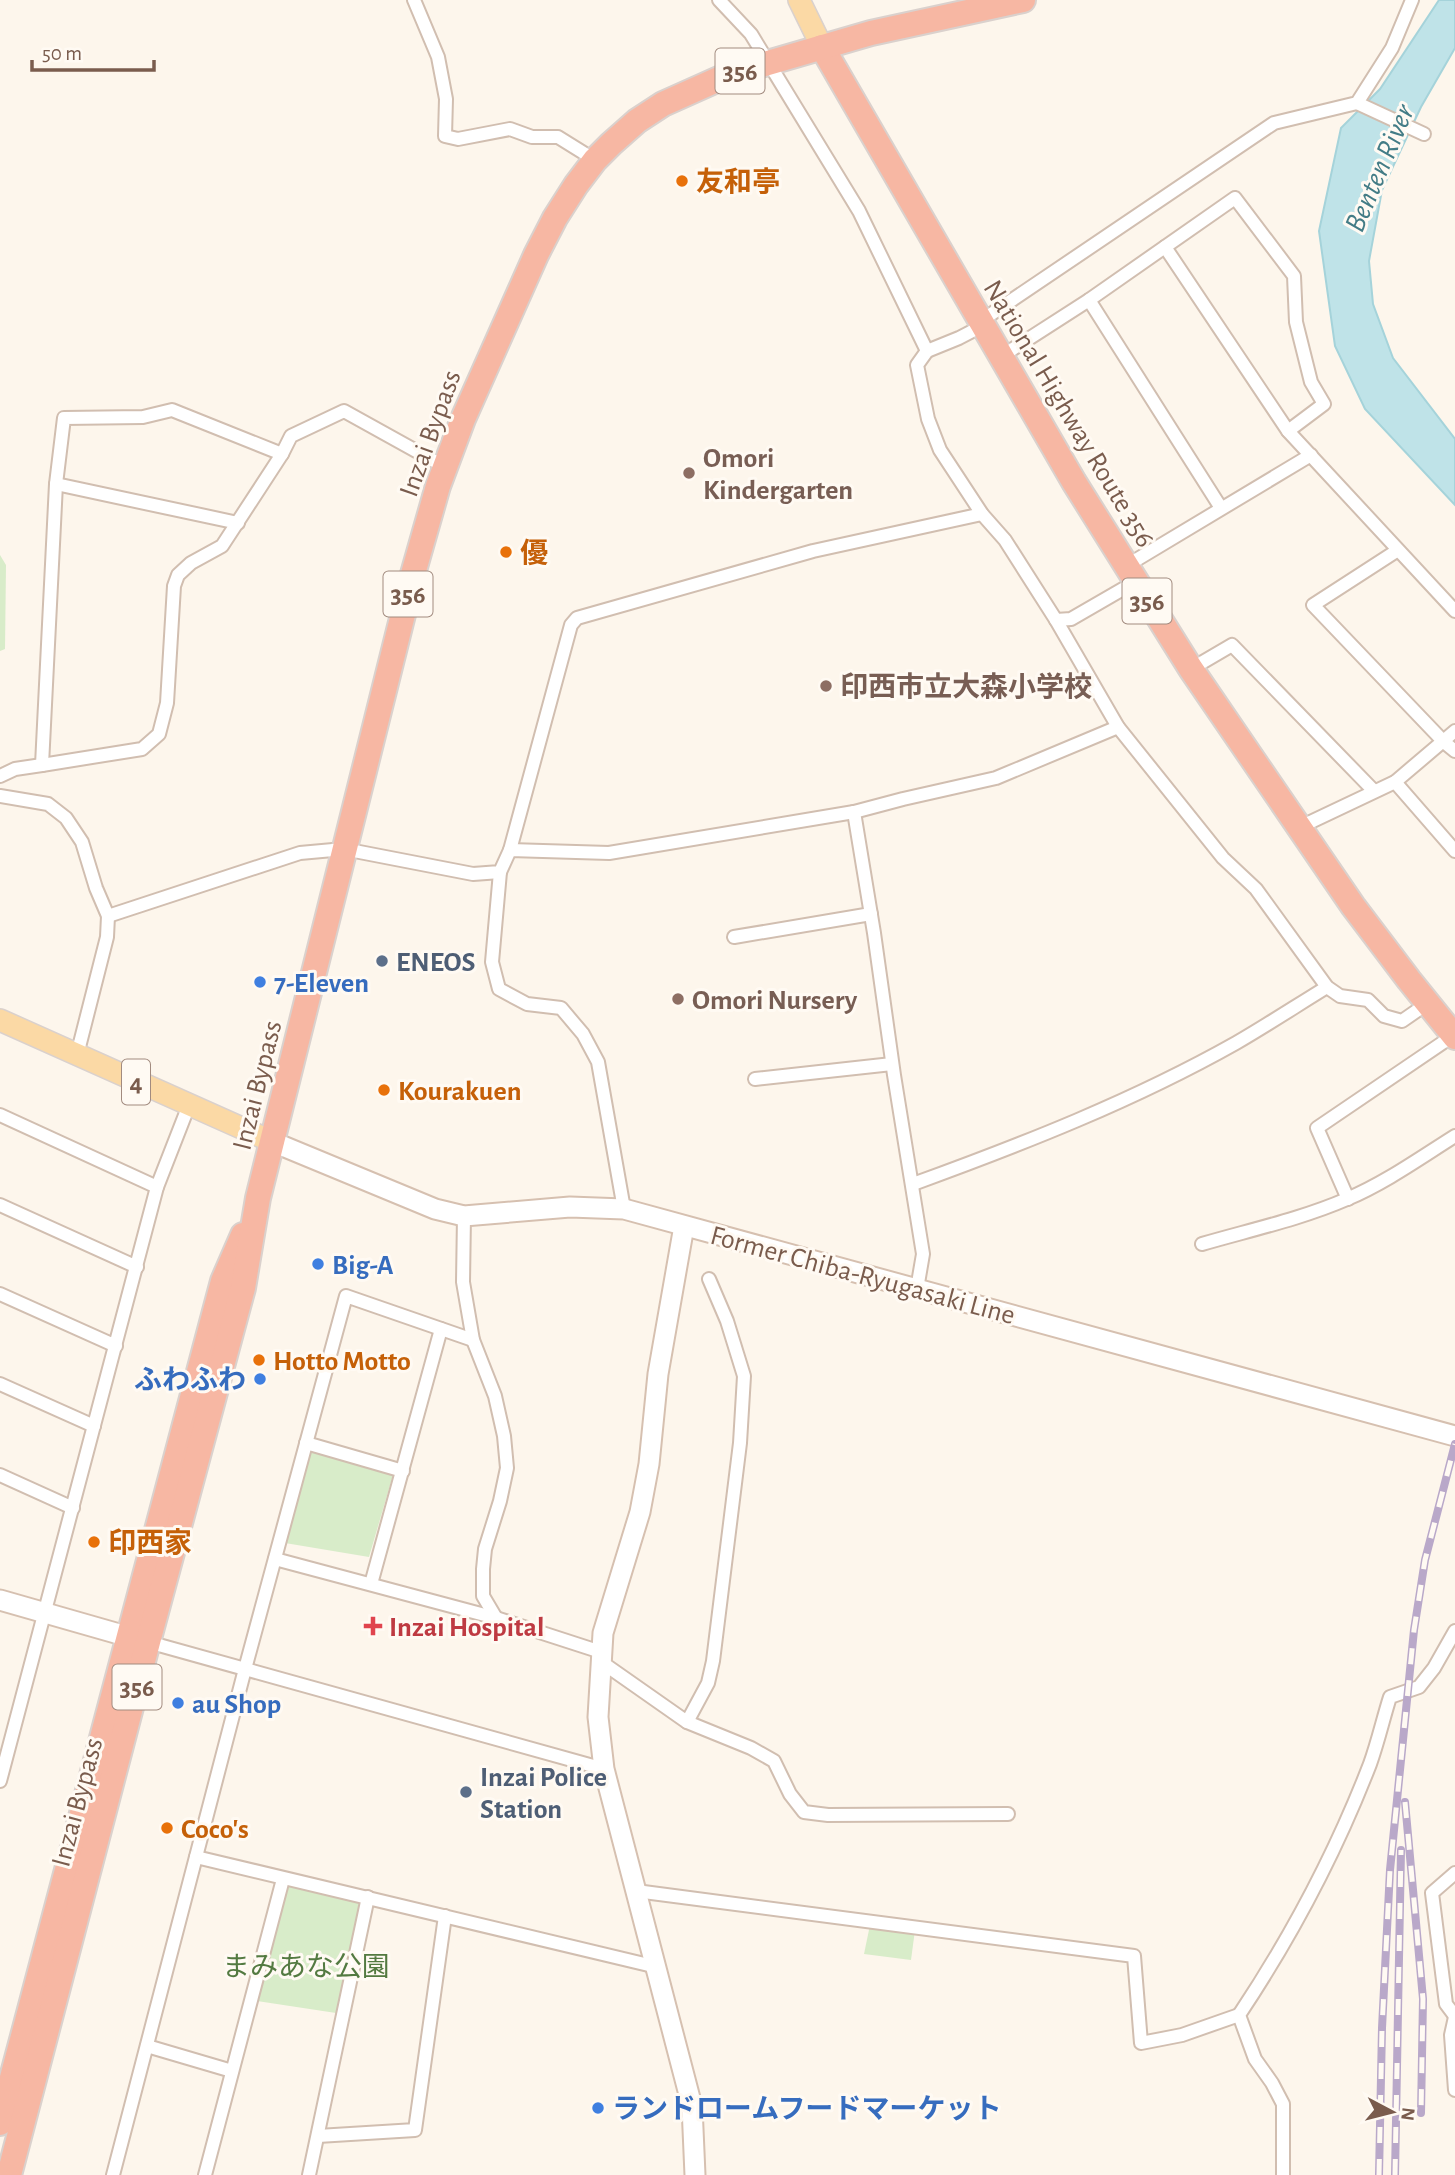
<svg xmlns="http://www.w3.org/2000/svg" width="1455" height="2175" font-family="'Alegreya Sans','Noto Sans JP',sans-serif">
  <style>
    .green { fill: #d8ecc9 }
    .water { fill: #bfe3e8; stroke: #a5d3da; stroke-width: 2 }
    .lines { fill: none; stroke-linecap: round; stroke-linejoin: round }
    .street-casing { stroke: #d1beb0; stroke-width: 16 }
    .secondary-casing { stroke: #d6c0b0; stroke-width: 23 }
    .primary-casing { stroke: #dad1cd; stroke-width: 24 }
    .highway-casing { stroke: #dad1cd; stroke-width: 28 }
    .street { stroke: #fff; stroke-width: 12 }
    .secondary { stroke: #fff; stroke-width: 19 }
    .primary { stroke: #fbd9a5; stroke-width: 21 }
    .highway { stroke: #f7b7a3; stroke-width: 24 }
    .rail-casing { stroke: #b9a8c9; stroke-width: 8 }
    .rail { stroke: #fffaf3; stroke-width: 5; stroke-dasharray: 16; stroke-linecap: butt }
    .food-dot { fill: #e8710a; stroke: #fffaf3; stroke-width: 2.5 }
    .education-dot { fill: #8d6e63; stroke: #fffaf3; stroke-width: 2.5 }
    .service-dot { fill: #5c6f8a; stroke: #fffaf3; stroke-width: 2.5 }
    .shop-dot { fill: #3f7fe0; stroke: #fffaf3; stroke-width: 2.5 }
    .health-dot { fill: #e0444e; stroke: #fffaf3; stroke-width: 2.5 }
    .labels { text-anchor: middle; stroke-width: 6; stroke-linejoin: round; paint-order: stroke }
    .shield { fill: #fffaf3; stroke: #a28b7f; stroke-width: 2 }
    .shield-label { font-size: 26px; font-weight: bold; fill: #7a5c4d }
    .food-label { font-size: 28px; font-weight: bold; fill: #c56008; stroke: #fffaf3; text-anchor: start }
    .street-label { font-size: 28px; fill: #7a5c4d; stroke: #fffaf3 }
    .education-label { font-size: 28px; font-weight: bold; fill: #785e54; stroke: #fffaf3; text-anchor: start }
    .service-label { font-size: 28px; font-weight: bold; fill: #4e5e75; stroke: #fffaf3; text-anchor: start }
    .shop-label { font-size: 28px; font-weight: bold; fill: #366cbe; stroke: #fffaf3; text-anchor: start }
    .health-label { font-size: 28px; font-weight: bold; fill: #be3a42; stroke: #fffaf3; text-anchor: start }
    .park-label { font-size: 28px; fill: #537a41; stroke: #fffaf3 }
    .water-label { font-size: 30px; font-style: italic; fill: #437c86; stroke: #fffaf3 }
  </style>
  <rect width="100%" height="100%" fill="#fdf6ec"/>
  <g class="green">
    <polygon points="0,555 6,565 5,649 0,651"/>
    <polygon points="309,1450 393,1475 369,1557 285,1543"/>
    <polygon points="288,1882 360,1900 336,2013 257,2001"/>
    <polygon points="870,1925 915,1930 911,1960 864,1954"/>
  </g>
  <polygon class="water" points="1439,0 1455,0 1455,48 1421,107 1382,190 1369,261 1373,304 1393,358 1455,439 1455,505 1365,409 1335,346 1319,231 1341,128 1380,89"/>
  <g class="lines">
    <defs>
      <g id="street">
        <polyline points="414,0 438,57 446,99 445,136 458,139 510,129 532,137 558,137 595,160"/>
        <polyline points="719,0 751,34 859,211 927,351 917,365 928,419 940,450 982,514 1005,540 1056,620 1118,727 1223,858 1256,889 1327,987 1340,996 1368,1000 1384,1016 1402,1021 1428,1003"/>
        <polyline points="1357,103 1424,134"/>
        <polyline points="1165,247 1288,431 1455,611"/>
        <polyline points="1089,300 1221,508"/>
        <polyline points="981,321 1274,123 1357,103 1392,48 1412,0"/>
        <polyline points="927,351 959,338 984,325"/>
        <polyline points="1002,356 1089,300 1235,198 1294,276 1296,322 1311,382 1324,404 1288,431"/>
        <polyline points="56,484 238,523"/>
        <polyline points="1398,550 1313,605 1444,742 1455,751"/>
        <polyline points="1126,566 1311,455"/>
        <polyline points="1056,620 1071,619 1135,582"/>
        <polyline points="1191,669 1232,645 1374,791"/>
        <polyline points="42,765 142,749 159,734 167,703 174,586 178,575 191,563 222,546 282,454 291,436 344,411 445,467"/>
        <polyline points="0,776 15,769 42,765 56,484 64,418 143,417 172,410 282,454"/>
        <polyline points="1395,782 1455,851"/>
        <polyline points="0,796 48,804 66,818 82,842 96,888 108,916 107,937 77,1055"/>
        <polyline points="854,812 874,933 894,1075 923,1254 917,1289"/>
        <polyline points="1300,827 1395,782 1455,731"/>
        <polyline points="510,850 571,625 577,618 813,551 982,514"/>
        <polyline points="500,872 492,962 499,989 527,1004 561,1008 583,1034 598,1062 624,1209"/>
        <polyline points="108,916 300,853 344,849 473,874 500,872 510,850 609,853 854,812 903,799 996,778 1118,727"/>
        <polyline points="734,937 871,914"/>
        <polyline points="755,1079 892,1064"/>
        <polyline points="0,1115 157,1187"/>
        <path d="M 913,1184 C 1023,1144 1133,1101 1236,1043 C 1267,1025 1296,1006 1327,987"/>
        <polyline points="1348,1199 1317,1128 1454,1035"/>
        <polyline points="0,1205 137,1267"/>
        <polyline points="464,1216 463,1282 473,1340 495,1396 504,1436 507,1468 500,1501 485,1549 483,1569 483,1596 496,1618"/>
        <path d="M 1202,1244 C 1250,1230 1301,1219 1347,1199 C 1385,1183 1420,1158 1455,1136"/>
        <polyline points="0,1294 116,1346"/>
        <polyline points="0,1384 94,1426"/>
        <polyline points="306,1443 403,1471"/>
        <polyline points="0,1475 73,1508"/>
        <polyline points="275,1559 496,1618 601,1652"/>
        <polyline points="371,1584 441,1329"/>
        <polyline points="148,1642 604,1769"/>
        <polyline points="600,1661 687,1722 751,1748 774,1761 790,1794 804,1812 828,1815 1008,1814"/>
        <polyline points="687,1722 708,1683 713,1661 740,1443 744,1376 727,1321 709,1279"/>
        <polyline points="0,1781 157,1187 189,1105"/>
        <polyline points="196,1857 657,1967"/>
        <polyline points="1455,1873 1432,1893 1446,2004 1455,2016"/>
        <polyline points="636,1891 1134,1956 1141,2043 1182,2035 1239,2015"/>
        <polyline points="1455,2017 1451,2035 1455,2090"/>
        <polyline points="147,2046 232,2071"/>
        <polyline points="318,2136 415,2130 445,1916"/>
        <polyline points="113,2175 245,1669 346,1296 473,1340"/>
        <polyline points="205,2175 283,1879"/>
        <polyline points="309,2175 368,1897"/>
        <path d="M 1283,2175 L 1283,2104 L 1272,2083 L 1255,2059 L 1239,2015 C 1291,1937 1336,1852 1370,1764 C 1378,1742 1383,1719 1390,1697 L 1419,1687 L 1434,1668 L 1455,1631"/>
      </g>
      <g id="secondary">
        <polyline points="273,1142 435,1209 464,1216 570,1207 624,1209 1455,1436"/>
        <polyline points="684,1226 658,1374 649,1464 640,1512 603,1633 598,1717 604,1769 692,2106 695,2175"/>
        <polyline points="0,1600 140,1640"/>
      </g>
      <g id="primary">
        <polyline points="799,0 822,47"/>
        <polyline points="0,1020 273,1142"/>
      </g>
      <g id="highway">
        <polyline points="822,47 1074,482 1191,669 1353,906 1409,980 1455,1037"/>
        <polyline points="0,2123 223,1281 243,1235"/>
        <polyline points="9,2175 148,1642 243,1288 258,1198 413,574 438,486 463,419 536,255 555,218 576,185 595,160 611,144 637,121 663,104 730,74 871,33 1023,0"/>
      </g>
    </defs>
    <use href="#street" class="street-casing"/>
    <use href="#secondary" class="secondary-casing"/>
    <use href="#primary" class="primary-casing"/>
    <use href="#highway" class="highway-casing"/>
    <use href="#street" class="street"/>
    <use href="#secondary" class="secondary"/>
    <use href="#primary" class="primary"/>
    <use href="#highway" class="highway"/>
    <defs>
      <g id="rail">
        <polyline points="1405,1802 1423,1999 1421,2113"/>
        <polyline points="1379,2175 1382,2028 1390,1870 1414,1630 1425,1560 1455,1444"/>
        <polyline points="1395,2175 1401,1850"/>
      </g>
    </defs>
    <use href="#rail" class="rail-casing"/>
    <use href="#rail" class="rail"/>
  </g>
  <g class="food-dot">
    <circle cx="682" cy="181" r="7"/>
    <circle cx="506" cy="552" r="7"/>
    <circle cx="384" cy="1090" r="7"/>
    <circle cx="259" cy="1360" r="7"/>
    <circle cx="94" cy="1542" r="7"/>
    <circle cx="167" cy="1828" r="7"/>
  </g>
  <g class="education-dot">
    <circle cx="689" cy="473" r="7"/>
    <circle cx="826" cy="686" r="7"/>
    <circle cx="678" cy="999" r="7"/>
  </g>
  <g class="service-dot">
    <circle cx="382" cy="961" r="7"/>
    <circle cx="466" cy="1792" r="7"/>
  </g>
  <g class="shop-dot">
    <circle cx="260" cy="982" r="7"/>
    <circle cx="318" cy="1264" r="7"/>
    <circle cx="260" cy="1379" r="7"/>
    <circle cx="178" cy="1703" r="7"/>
    <circle cx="598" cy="2108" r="7"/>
  </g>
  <path class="health-dot" d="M369.5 1615.5h7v7h7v7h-7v7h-7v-7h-7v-7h7z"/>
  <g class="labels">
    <g class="shield">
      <rect x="715.5" y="48.5" width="49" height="45" rx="5"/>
      <rect x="383.5" y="571.5" width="49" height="45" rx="5"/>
      <rect x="1122.5" y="578.5" width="49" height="45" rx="5"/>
      <rect x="122" y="1059.5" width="28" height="45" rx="5"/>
      <rect x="112.5" y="1664.5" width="49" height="45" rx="5"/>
    </g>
    <g class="shield-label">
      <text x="740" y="80">356</text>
      <text x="408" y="603">356</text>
      <text x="1147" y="610">356</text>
      <text x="136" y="1091">4</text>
      <text x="137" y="1696">356</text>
    </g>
    <g class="food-label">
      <text x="696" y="191">友和亭</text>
      <text x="520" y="562">優</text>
      <text x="398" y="1100">Kourakuen</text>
      <text x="273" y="1370">Hotto Motto</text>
      <text x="108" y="1552">印西家</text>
      <text x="181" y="1838">Coco's</text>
    </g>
    <g class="street-label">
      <text transform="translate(1070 413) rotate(59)" y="10">National Highway Route 356</text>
      <text transform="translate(429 433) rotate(-70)" y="10">Inzai Bypass</text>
      <text transform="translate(256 1085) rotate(-76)" y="10">Inzai Bypass</text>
      <text transform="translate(863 1274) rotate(15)" y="10">Former Chiba-Ryugasaki Line</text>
      <text transform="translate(76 1802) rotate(-75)" y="10">Inzai Bypass</text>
    </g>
    <g class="education-label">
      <text x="703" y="467">Omori<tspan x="703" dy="32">Kindergarten</tspan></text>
      <text x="840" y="696">印西市立大森小学校</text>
      <text x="692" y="1009">Omori Nursery</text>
    </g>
    <g class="service-label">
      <text x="396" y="971">ENEOS</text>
      <text x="480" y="1786">Inzai Police<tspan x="480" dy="32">Station</tspan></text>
    </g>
    <g class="shop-label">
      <text x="274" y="992">7-Eleven</text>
      <text x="332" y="1274">Big-A</text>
      <text x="246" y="1389" text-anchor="end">ふわふわ</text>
      <text x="192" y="1713">au Shop</text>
      <text x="612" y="2118">ランドロームフードマーケット</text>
    </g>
    <g class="health-label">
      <text x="389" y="1636">Inzai Hospital</text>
    </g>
    <g class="park-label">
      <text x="306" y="1976">まみあな公園</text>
    </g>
    <g class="water-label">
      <text transform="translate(1379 168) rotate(-67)" y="10">Benten River</text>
    </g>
  </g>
  <g transform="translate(1392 2112) rotate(97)" stroke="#fffaf3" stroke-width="5" paint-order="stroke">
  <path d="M0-5L12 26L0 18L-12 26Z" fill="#7a5c4d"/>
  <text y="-10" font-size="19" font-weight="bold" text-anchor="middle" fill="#7a5c4d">N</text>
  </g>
  <path d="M32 60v10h122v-10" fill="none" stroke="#7a5c4d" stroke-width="3.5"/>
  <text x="42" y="60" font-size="21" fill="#7a5c4d" stroke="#fffaf3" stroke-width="5" paint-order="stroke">50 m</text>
</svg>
